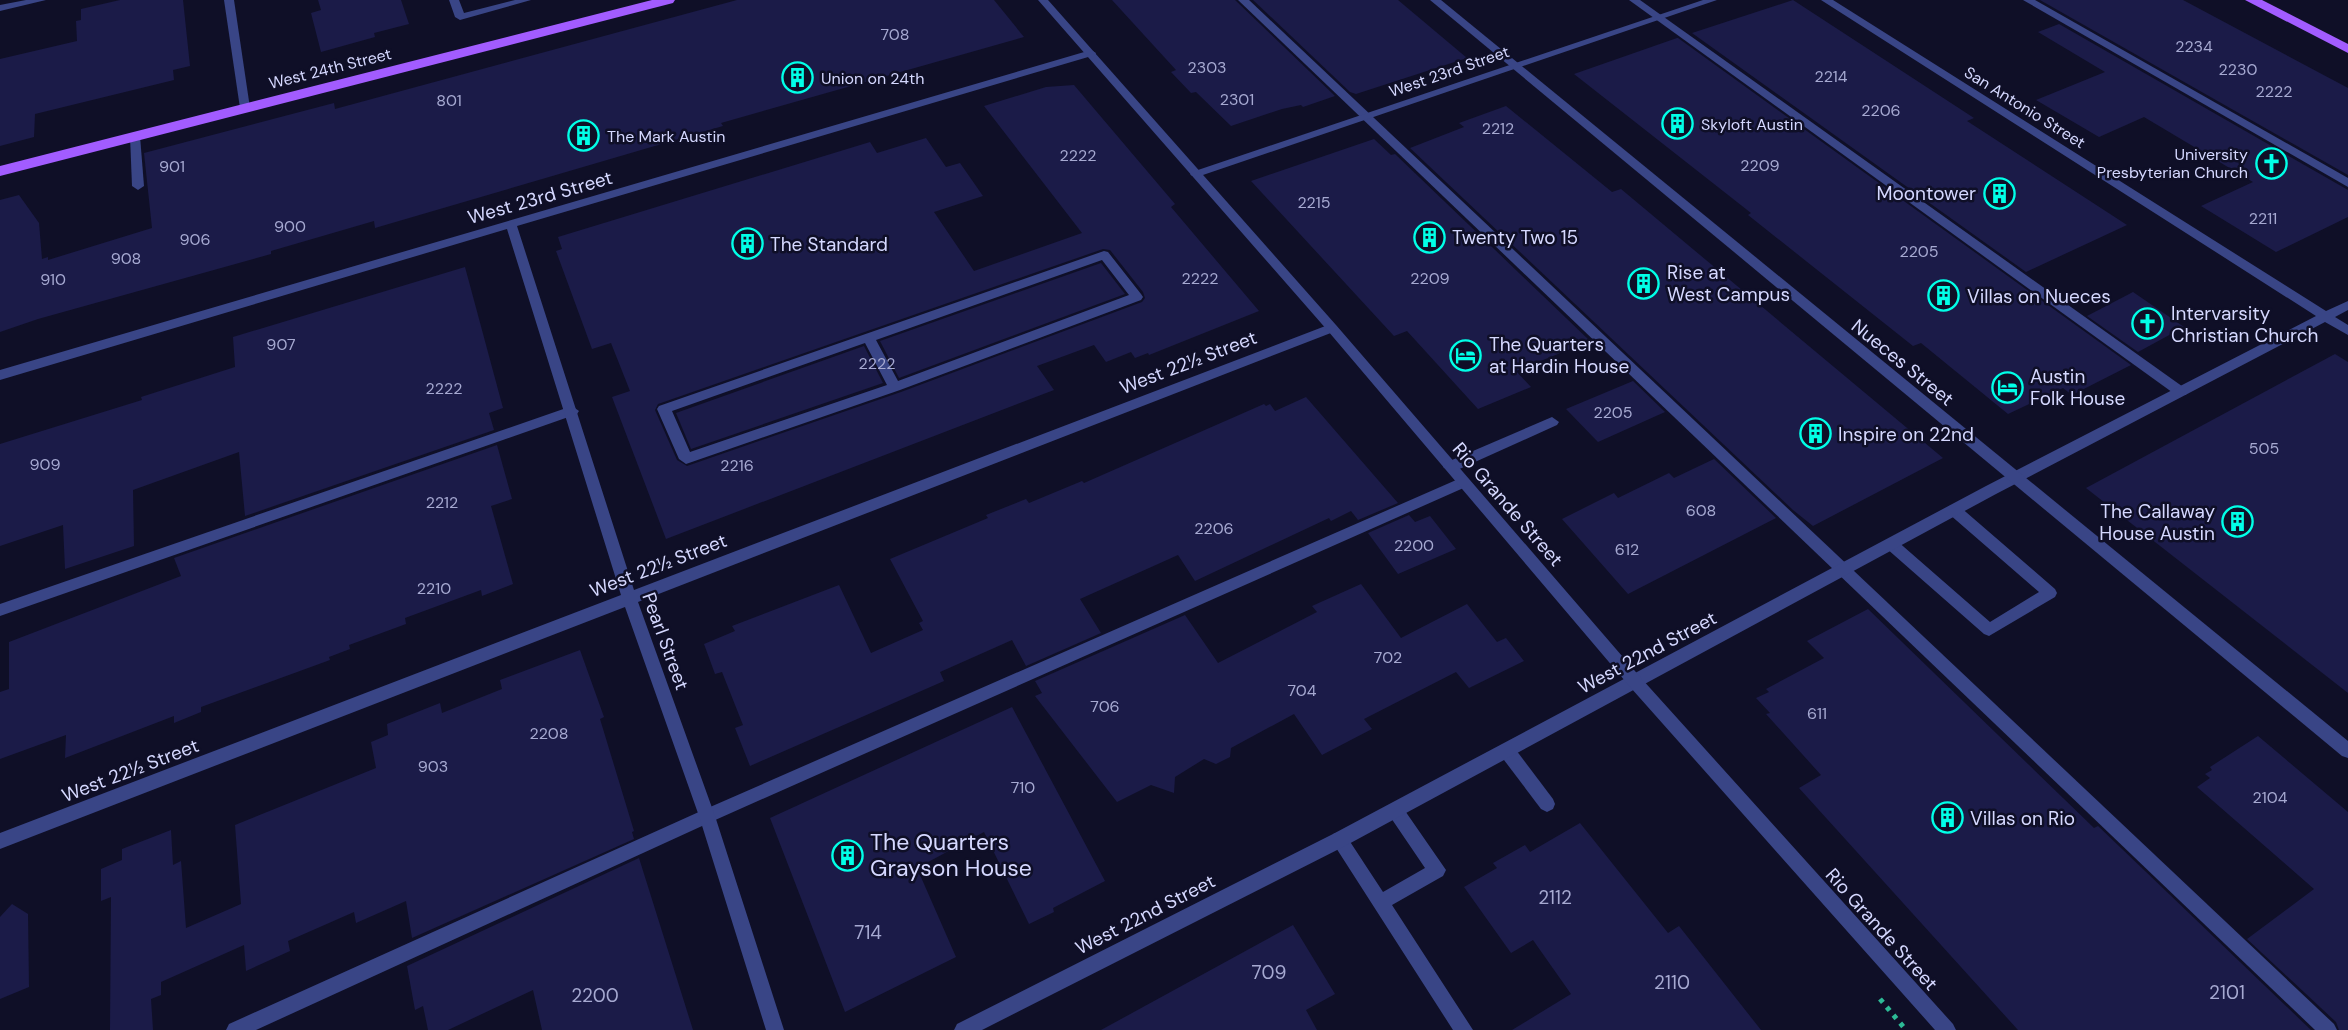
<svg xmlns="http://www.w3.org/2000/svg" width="2348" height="1030" font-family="'DM Sans',sans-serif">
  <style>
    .building { fill: #1b1b48; fill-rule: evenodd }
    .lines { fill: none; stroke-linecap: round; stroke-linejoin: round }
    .path { stroke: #2dba96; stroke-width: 5; stroke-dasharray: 4.5 6; stroke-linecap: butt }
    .service { fill: #394586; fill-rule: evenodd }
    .minor { fill: #394586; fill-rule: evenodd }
    .tertiary { fill: #394586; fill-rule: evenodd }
    .primary { fill: #a25cff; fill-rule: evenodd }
    .labels { text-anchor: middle; stroke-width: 5; stroke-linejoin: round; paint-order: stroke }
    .number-label { font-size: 16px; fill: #a6a9d1 }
    .far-street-label { font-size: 16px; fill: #d5d8ff; stroke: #0f0f27 }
    .far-poi-label { font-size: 16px; fill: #d5d8ff; stroke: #0f0f27; text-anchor: start }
    .poi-label { font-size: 19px; fill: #d5d8ff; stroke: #0f0f27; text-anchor: start }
    .street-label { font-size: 19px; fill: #d5d8ff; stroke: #0f0f27 }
    .near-number-label { font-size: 19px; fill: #a6a9d1 }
    .near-poi-label { font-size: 23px; fill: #d5d8ff; stroke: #0f0f27; text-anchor: start }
  </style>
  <rect width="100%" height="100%" fill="#0f0f27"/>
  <g class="building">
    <polygon points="120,0 183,0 190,66 173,70 174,80 35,114 34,137 0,146 0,59 77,41 76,21 81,20 81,9"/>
    <polygon points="318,0 401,0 409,24 374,33 375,37 321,52 311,13 321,10"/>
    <polygon points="737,0 994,0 1024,37 721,123 723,126 375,228 374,221 271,251 271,254 38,319 0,332 0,200 19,195 39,223 42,259 48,257 48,260 152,228 144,153 334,103 335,109"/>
    <polygon points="1112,0 1235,0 1335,96 1303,107 1301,105 1282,109 1231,126 1196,92 1191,93 1171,72 1176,70"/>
    <polygon points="1253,0 1398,0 1467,58 1356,94 1350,92"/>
    <polygon points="1793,0 1974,118 1967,121 2127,225 2026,272 1692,33"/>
    <polygon points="2040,0 2183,0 2348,88 2348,175"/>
    <polygon points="2059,24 2348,190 2348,217 2276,252 2201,206 2253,182 2144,117 2099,137 2036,100 2105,72 2038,32"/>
    <polygon points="1677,38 1678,38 2131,365 2072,395 2063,388 2008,414 1921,343 1913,346 1748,215 1751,213 1574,74"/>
    <path d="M 1074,85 L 1175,204 L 1171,207 L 1259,311 L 1149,355 L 1148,353 L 1135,358 L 1131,352 L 1106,362 L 1094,345 L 1037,366 L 1054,390 L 666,539 L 612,397 L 630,391 L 611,343 L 592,349 L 556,251 L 562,249 L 558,237 L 870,142 L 877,153 L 926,138 L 946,167 L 960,163 L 983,196 L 934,212 L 974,271 L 1082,233 L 984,106 L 1046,87 ZM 1103,249 L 1110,250 L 1143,292 L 1145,298 L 1142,302 L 901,392 L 687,466 L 677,460 L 655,410 L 658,404 Z"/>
    <polygon points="1506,106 1612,192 1621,189 1943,458 1813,526 1793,510 1410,148 1464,127 1459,123"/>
    <polygon points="1374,139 1391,155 1395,154 1590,341 1516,371 1531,387 1478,409 1407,331 1394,336 1251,181"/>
    <polygon points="1101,263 1125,294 899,378 880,341"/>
    <polygon points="465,267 503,408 489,413 494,430 245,516 239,452 133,490 134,546 65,569 63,525 0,546 0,444 142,400 141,397 235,367 233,337"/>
    <polygon points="2133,292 2184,327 2138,352 2087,316"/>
    <polygon points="864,346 883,383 691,449 676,413"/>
    <polygon points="2335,354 2348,362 2348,693 2086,488"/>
    <polygon points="1633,381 1665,412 1598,442 1566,409"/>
    <polygon points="1306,397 1398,503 1358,520 1351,511 1331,521 1329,518 1195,581 1178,555 1080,599 1101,633 1026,666 1012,640 940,672 944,681 750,766 735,728 743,725 722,672 715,674 704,644 735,631 732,626 839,585 871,653 923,630 919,623 923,621 890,559 988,518 986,515 1026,499 1029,503 1082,481 1084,483 1264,404 1266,406 1270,404 1275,411"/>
    <polygon points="497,445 512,499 491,506 513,584 482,596 481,590 405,618 406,624 349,645 350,649 329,657 330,660 201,707 201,712 174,723 174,716 65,758 66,735 0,759 0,692 9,689 9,642 181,576 174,558"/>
    <polygon points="1714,459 1776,518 1628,594 1562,519 1614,493 1618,498 1669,473 1674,478"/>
    <polygon points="1409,515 1415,522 1430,516 1456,549 1398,574 1368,533"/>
    <polygon points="1361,584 1401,638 1467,604 1497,642 1506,638 1524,661 1469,688 1456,672 1364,719 1372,729 1322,755 1294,714 1231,748 1230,757 1216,764 1204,759 1175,777 1174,793 1151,785 1117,802 1035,696 1042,693 1035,681 1185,615 1218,663 1317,612 1312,606"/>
    <polygon points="1868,609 2094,828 2098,826 2311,1030 2018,1030 1799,788 1821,775 1766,714 1770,713 1756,698 1769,692 1766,689 1824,658 1807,641"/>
    <polygon points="580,650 604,717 600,719 634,831 632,832 634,839 412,938 406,901 356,923 354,912 288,941 290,951 246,971 244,945 161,982 161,995 151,999 153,1030 110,1030 111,897 101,901 101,869 122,860 122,849 171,830 173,865 181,861 186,928 241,904 235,825 376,768 371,742 388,735 387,724 440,703 442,713 502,689 500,680"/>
    <polygon points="1012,707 1105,881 1053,908 1054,912 1029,924 984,832 917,868 956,957 845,1012 770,818"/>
    <polygon points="2258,736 2348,812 2348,1030 2339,1030 2336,1022 2247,939 2314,889 2197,787 2210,778 2205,774 2212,770 2210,767"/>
    <polygon points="1580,823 1668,933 1679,926 1761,1030 1512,1030 1571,994 1533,940 1511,953 1464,887 1497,868 1493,863 1525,845 1530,852"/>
    <polygon points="639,858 693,1030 542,1030 533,990 448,1030 428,1030 423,1006 415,1010 407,966"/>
    <polygon points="12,904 28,914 29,987 0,999 0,917"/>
    <polygon points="1293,925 1335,994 1306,1010 1317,1030 1101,1030"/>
  </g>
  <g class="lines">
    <polyline class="path" points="1880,999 1906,1030"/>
    <g class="service">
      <polygon points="26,0 46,0 0,11 0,5"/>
      <polygon points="449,0 459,0 464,13 515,0 531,0 460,20 455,17"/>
      <polygon points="1238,0 1249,0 2334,1024 2337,1030 2315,1030"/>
      <polygon points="1629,0 1640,0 2186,389 2187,392 2186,395 2176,395"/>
      <polygon points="2023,0 2035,0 2348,178 2348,187"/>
      <polygon points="135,133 140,136 144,186 138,190 132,186 130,136"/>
      <path d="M 1104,251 L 1108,252 L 1141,294 L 1143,297 L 1141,300 L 900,390 L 686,464 L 679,459 L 657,409 L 659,406 ZM 1102,260 L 1129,295 L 898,381 L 876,340 ZM 865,343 L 887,385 L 690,452 L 672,411 Z"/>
      <polygon points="572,406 579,411 577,414 0,616 0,604"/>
      <polygon points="1552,417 1559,422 1557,425 1455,471 1450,472 1443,467 1445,463"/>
      <polygon points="1463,477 1470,482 1468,486 713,821 256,1030 226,1030 229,1024 701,811"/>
      <polygon points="1954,505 1959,506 2055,589 2057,593 2055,597 1989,636 1984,634 1886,548 1884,544 1886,540 1896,540 1990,622 2039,592 1949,514 1947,510 1949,506"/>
      <polygon points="1507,744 1513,746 1553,799 1555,804 1553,809 1547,812 1541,809 1501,756 1499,751 1501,746"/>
      <polygon points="1395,802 1401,805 1446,870 1443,876 1392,905 1473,1030 1453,1030 1331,840 1333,834 1339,832 1345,834 1383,892 1425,868 1389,815 1387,810 1389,805"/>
    </g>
    <g class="minor">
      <polygon points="224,0 234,0 250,108 245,111 240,108"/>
      <polygon points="1703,0 1717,0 1200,176 1192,176 1190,174 1192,172"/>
      <polygon points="1821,0 1833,0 2326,311 2348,301 2348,310 2335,317 2348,325 2348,335 2325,322 1996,494 1345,846 982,1030 954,1030 957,1024 1333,834 1986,486 2316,316"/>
      <polygon points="1091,50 1096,53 1095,55 517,226 634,590 1328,325 1332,324 1338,328 1336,331 638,602 715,816 784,1030 766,1030 699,816 625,607 0,849 0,833 621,595 507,229 0,380 0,370"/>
    </g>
    <g class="tertiary">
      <polygon points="1038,0 1048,0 1336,325 1641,678 1953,1024 1956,1030 1935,1030 1631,688 1328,331"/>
      <polygon points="1430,0 1441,0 2348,741 2348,758 2342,756"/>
    </g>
    <g class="primary">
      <polygon points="652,0 675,0 673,3 0,176 0,166"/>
      <polygon points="2245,0 2262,0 2348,44 2348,53"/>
    </g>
  </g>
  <defs>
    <symbol id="building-ring" viewBox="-11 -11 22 22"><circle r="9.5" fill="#0f0f27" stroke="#01ffe7" stroke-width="1.5"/><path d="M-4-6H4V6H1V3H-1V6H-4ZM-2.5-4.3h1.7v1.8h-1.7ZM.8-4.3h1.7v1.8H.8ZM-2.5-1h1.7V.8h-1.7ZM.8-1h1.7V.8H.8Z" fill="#01ffe7"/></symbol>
    <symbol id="church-ring" viewBox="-11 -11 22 22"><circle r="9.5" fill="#0f0f27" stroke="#01ffe7" stroke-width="1.5"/><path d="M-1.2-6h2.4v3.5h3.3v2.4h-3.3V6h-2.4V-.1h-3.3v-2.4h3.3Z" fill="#01ffe7"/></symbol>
    <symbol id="hotel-ring" viewBox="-11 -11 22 22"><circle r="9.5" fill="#0f0f27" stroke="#01ffe7" stroke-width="1.5"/><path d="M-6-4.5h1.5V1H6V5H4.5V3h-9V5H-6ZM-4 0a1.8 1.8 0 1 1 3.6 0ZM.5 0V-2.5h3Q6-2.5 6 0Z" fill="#01ffe7"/></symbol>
  </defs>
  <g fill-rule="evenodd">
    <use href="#building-ring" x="780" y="60" width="35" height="35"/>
    <use href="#building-ring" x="1660" y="106" width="35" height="35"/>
    <use href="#building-ring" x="566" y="118" width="35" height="35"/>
    <use href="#church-ring" x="2254" y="146" width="35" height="35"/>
    <use href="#building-ring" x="1982" y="176" width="35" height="35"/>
    <use href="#building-ring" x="1412" y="220" width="35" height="35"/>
    <use href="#building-ring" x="730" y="226" width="35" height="35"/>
    <use href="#building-ring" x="1626" y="266" width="35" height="35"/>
    <use href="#building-ring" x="1926" y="278" width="35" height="35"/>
    <use href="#church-ring" x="2130" y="306" width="35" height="35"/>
    <use href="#hotel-ring" x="1448" y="338" width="35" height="35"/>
    <use href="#hotel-ring" x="1990" y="370" width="35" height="35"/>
    <use href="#building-ring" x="1798" y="416" width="35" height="35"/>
    <use href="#building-ring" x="2220" y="504" width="35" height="35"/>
    <use href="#building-ring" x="1930" y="800" width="35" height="35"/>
    <use href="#building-ring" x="830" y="838" width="35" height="35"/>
  </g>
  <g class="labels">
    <g class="number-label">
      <text x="895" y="40">708</text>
      <text x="2194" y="52">2234</text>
      <text x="1207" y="73">2303</text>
      <text x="2238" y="75">2230</text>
      <text x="1831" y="82">2214</text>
      <text x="2274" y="97">2222</text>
      <text x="1237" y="105">2301</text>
      <text x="449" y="106">801</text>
      <text x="1881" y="116">2206</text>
      <text x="1498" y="134">2212</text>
      <text x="1078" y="161">2222</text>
      <text x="1760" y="171">2209</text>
      <text x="172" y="172">901</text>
      <text x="1314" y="208">2215</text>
      <text x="2263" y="224">2211</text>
      <text x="290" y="232">900</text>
      <text x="195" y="245">906</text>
      <text x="1919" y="257">2205</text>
      <text x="126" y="264">908</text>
      <text x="1200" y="284">2222</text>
      <text x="1430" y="284">2209</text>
      <text x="53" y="285">910</text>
      <text x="281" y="350">907</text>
      <text x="877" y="369">2222</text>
      <text x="444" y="394">2222</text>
      <text x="1613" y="418">2205</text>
      <text x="2264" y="454">505</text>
      <text x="45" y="470">909</text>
      <text x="737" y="471">2216</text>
      <text x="442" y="508">2212</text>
      <text x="1701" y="516">608</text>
      <text x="1214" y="534">2206</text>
      <text x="1414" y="551">2200</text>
      <text x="1627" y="555">612</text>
      <text x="434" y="594">2210</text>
      <text x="1388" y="663">702</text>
      <text x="1302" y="696">704</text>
      <text x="1105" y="712">706</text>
      <text x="1817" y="719">611</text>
      <text x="549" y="739">2208</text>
      <text x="433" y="772">903</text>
      <text x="1023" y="793">710</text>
      <text x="2270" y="803">2104</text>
    </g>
    <g class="far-street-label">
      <text transform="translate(330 68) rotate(-14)" y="6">West 24th Street</text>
      <text transform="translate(1449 71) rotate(-19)" y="6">West 23rd Street</text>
      <text transform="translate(2025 107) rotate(32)" y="6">San Antonio Street</text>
    </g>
    <g class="far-poi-label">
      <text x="821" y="84">Union on 24th</text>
      <text x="1701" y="130">Skyloft Austin</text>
      <text x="607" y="142">The Mark Austin</text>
      <text x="2248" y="160" text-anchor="end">University<tspan x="2248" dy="18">Presbyterian Church</tspan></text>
    </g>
    <g class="poi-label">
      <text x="1976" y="200" text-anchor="end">Moontower</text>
      <text x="1452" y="244">Twenty Two 15</text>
      <text x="770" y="251">The Standard</text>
      <text x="1667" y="279">Rise at<tspan x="1667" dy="22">West Campus</tspan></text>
      <text x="1967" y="303">Villas on Nueces</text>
      <text x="2171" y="320">Intervarsity<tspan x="2171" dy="22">Christian Church</tspan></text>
      <text x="1489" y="351">The Quarters<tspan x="1489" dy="22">at Hardin House</tspan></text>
      <text x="2030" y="383">Austin<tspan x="2030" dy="22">Folk House</tspan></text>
      <text x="1838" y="441">Inspire on 22nd</text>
      <text x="2215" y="518" text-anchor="end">The Callaway<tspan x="2215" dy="22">House Austin</tspan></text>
      <text x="1970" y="825">Villas on Rio</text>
    </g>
    <g class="street-label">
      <text transform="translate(540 197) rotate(-16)" y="7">West 23rd Street</text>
      <text transform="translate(1188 362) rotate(-21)" y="7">West 22½ Street</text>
      <text transform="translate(1903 362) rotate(39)" y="7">Nueces Street</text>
      <text transform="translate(1508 504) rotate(49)" y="7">Rio Grande Street</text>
      <text transform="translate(658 565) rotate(-21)" y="7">West 22½ Street</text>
      <text transform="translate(666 641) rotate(70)" y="7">Pearl Street</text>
      <text transform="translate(1647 652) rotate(-28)" y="7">West 22nd Street</text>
      <text transform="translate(130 770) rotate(-21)" y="7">West 22½ Street</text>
      <text transform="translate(1145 914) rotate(-27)" y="7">West 22nd Street</text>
      <text transform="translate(1882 929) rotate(48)" y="7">Rio Grande Street</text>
    </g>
    <g class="near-number-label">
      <text x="1555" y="904">2112</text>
      <text x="868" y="939">714</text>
      <text x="1269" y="979">709</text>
      <text x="1672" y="989">2110</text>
      <text x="2227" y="999">2101</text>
      <text x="595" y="1002">2200</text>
    </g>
    <g class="near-poi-label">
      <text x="870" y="850">The Quarters<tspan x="870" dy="26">Grayson House</tspan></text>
    </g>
  </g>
</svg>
